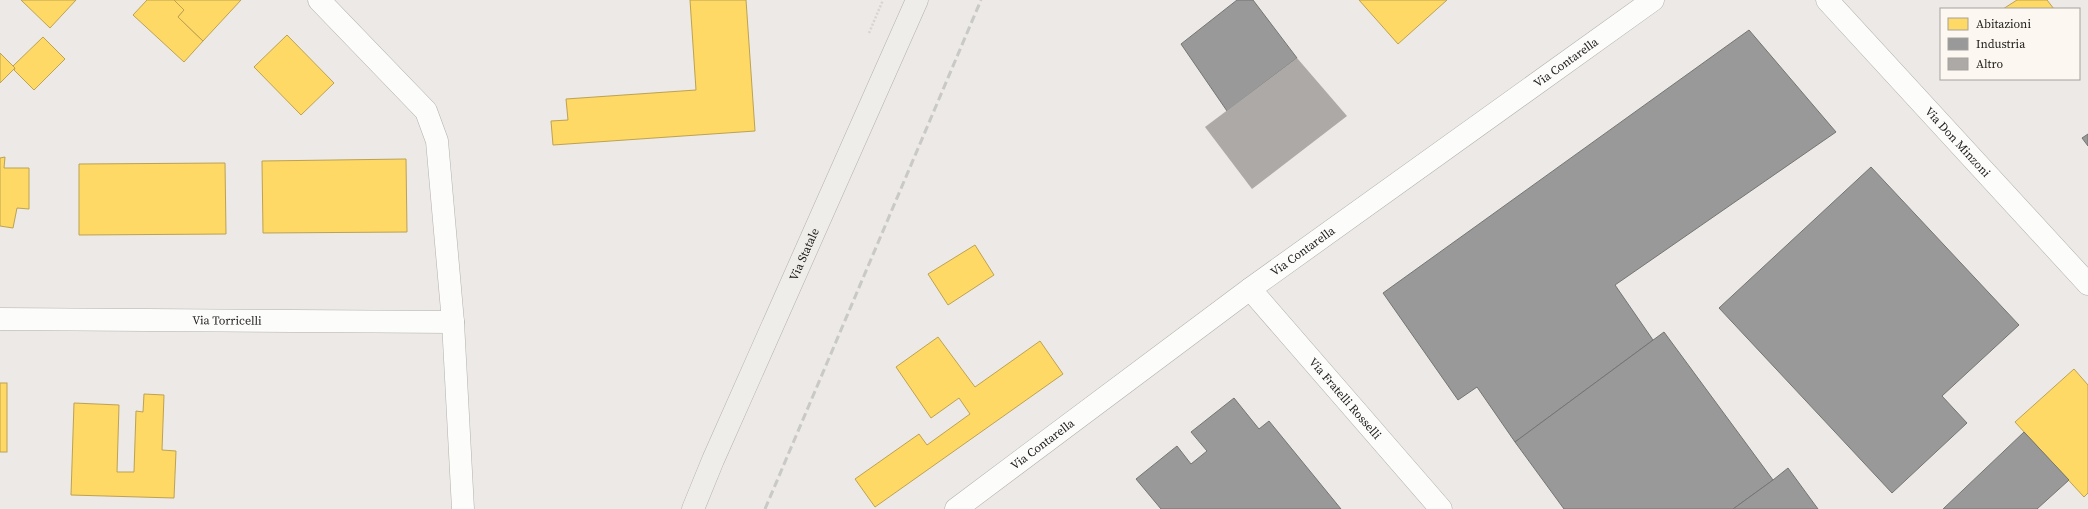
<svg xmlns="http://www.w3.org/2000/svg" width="2088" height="509" font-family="'Source Serif 4',serif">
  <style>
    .homes { fill: #ffd966; stroke: #bda250 }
    .industry { fill: #999; stroke: #757574 }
    .building { fill: #aca9a7 }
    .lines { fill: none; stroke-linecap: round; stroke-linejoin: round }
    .minor-casing { stroke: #b2b0ad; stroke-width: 23 }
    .secondary-casing { stroke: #b2b0ad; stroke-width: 23 }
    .path { stroke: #d6d5d4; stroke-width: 2.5; stroke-dasharray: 2 2; stroke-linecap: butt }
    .minor { stroke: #fcfcfb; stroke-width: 22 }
    .secondary { stroke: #efede9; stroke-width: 22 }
    .rail { stroke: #c9c9c7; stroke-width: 3; stroke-dasharray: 8 4; stroke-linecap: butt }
    .labels { text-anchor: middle; stroke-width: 4; stroke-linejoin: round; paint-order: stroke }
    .street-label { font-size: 12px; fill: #22201d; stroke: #fcf7f0 }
  </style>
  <rect width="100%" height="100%" fill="#ece9e6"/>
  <g class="homes">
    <polygon points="21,0 76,0 50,28"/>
    <polygon points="147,0 174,0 184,10 178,17 203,41 184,62 133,15"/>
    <polygon points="174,0 241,0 203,41 178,17 184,10"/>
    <polygon points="690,0 746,0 755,131 553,145 551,121 568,120 566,99 696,90"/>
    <polygon points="1359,0 1447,0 1398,44"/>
    <polygon points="2017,0 2047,0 2054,9 2003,9"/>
    <polygon points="287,35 334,83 301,115 254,67"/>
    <polygon points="43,37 65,59 34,90 14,70 15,68 13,66"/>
    <polygon points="0,53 15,68 0,83"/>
    <polygon points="5,157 4,168 29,168 29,209 17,208 13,228 0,226 0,158"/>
    <polygon points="406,159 407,232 263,233 262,161"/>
    <polygon points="225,163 226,234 79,235 79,164"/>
    <polygon points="975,245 994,275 948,305 928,274"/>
    <polygon points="938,337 975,387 1040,341 1063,374 875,507 855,479 919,434 927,445 970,414 959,398 931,418 896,367"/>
    <polygon points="2074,369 2088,385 2088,493 2084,497 2015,422"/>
    <rect x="0" y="383" width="7" height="69"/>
    <polygon points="144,394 164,395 162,450 176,451 174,498 71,495 74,403 119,405 117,472 134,472 136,411 143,412"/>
  </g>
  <g class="industry">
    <polygon points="1237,0 1253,0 1297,58 1227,111 1181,44"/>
    <polygon points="1749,30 1836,132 1615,285 1653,340 1515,442 1477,387 1458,400 1383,293"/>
    <polygon points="2088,134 2088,146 2082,138"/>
    <polygon points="1871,167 2019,325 1942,396 1967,423 1892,493 1719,308"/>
    <polygon points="1664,332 1773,480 1733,509 1564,509 1515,442"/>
    <polygon points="1234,398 1259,429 1269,421 1341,509 1161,509 1136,479 1177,446 1191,464 1207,451 1191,432"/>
    <polygon points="2024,432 2069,480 2037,509 1943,509"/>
    <polygon points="1788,468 1818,509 1733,509 1773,480"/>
  </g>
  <polygon class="building" points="1297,58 1347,116 1252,189 1205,127"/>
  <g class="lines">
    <defs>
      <g id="minor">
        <polyline points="319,0 426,111 437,141 453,322 463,509"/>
        <path id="s1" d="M 1827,0 L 2088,284"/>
        <path id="s2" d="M 1250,289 L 1441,509"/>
        <path id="s3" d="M 0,319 L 453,322"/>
        <path id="s4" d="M 956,509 L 1250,289 L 1653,0"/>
      </g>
      <g id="secondary">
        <path id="s5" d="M 693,509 L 713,460 L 917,0"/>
      </g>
    </defs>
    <use href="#minor" class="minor-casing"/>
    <use href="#secondary" class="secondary-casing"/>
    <polyline class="path" points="869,33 883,0"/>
    <use href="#minor" class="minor"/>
    <use href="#secondary" class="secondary"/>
    <polyline class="rail" points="765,509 981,0"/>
  </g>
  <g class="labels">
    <g class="street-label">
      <text dy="4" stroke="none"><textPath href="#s4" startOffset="756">Via Contarella</textPath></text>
      <text dy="4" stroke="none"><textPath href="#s1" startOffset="193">Via Don Minzoni</textPath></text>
      <text dy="4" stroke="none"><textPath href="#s4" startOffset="432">Via Contarella</textPath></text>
      <text dy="4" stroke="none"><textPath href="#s5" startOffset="278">Via Statale</textPath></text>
      <text dy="4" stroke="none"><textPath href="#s3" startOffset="227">Via Torricelli</textPath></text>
      <text dy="4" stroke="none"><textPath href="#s2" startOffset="145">Via Fratelli Rosselli</textPath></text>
      <text dy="4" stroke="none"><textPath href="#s4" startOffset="108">Via Contarella</textPath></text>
    </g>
  </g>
  <rect x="1940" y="8" width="140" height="72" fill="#fcf7f0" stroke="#a5a19c"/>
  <rect x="1948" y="18" width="20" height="12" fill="#ffd966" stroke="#a5a19c"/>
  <text x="1976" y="28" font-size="12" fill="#22201d">Abitazioni</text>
  <rect x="1948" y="38" width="20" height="12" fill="#999999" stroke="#a5a19c"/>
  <text x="1976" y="48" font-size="12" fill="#22201d">Industria</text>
  <rect x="1948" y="58" width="20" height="12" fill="#aca9a7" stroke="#a5a19c"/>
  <text x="1976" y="68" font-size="12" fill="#22201d">Altro</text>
</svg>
